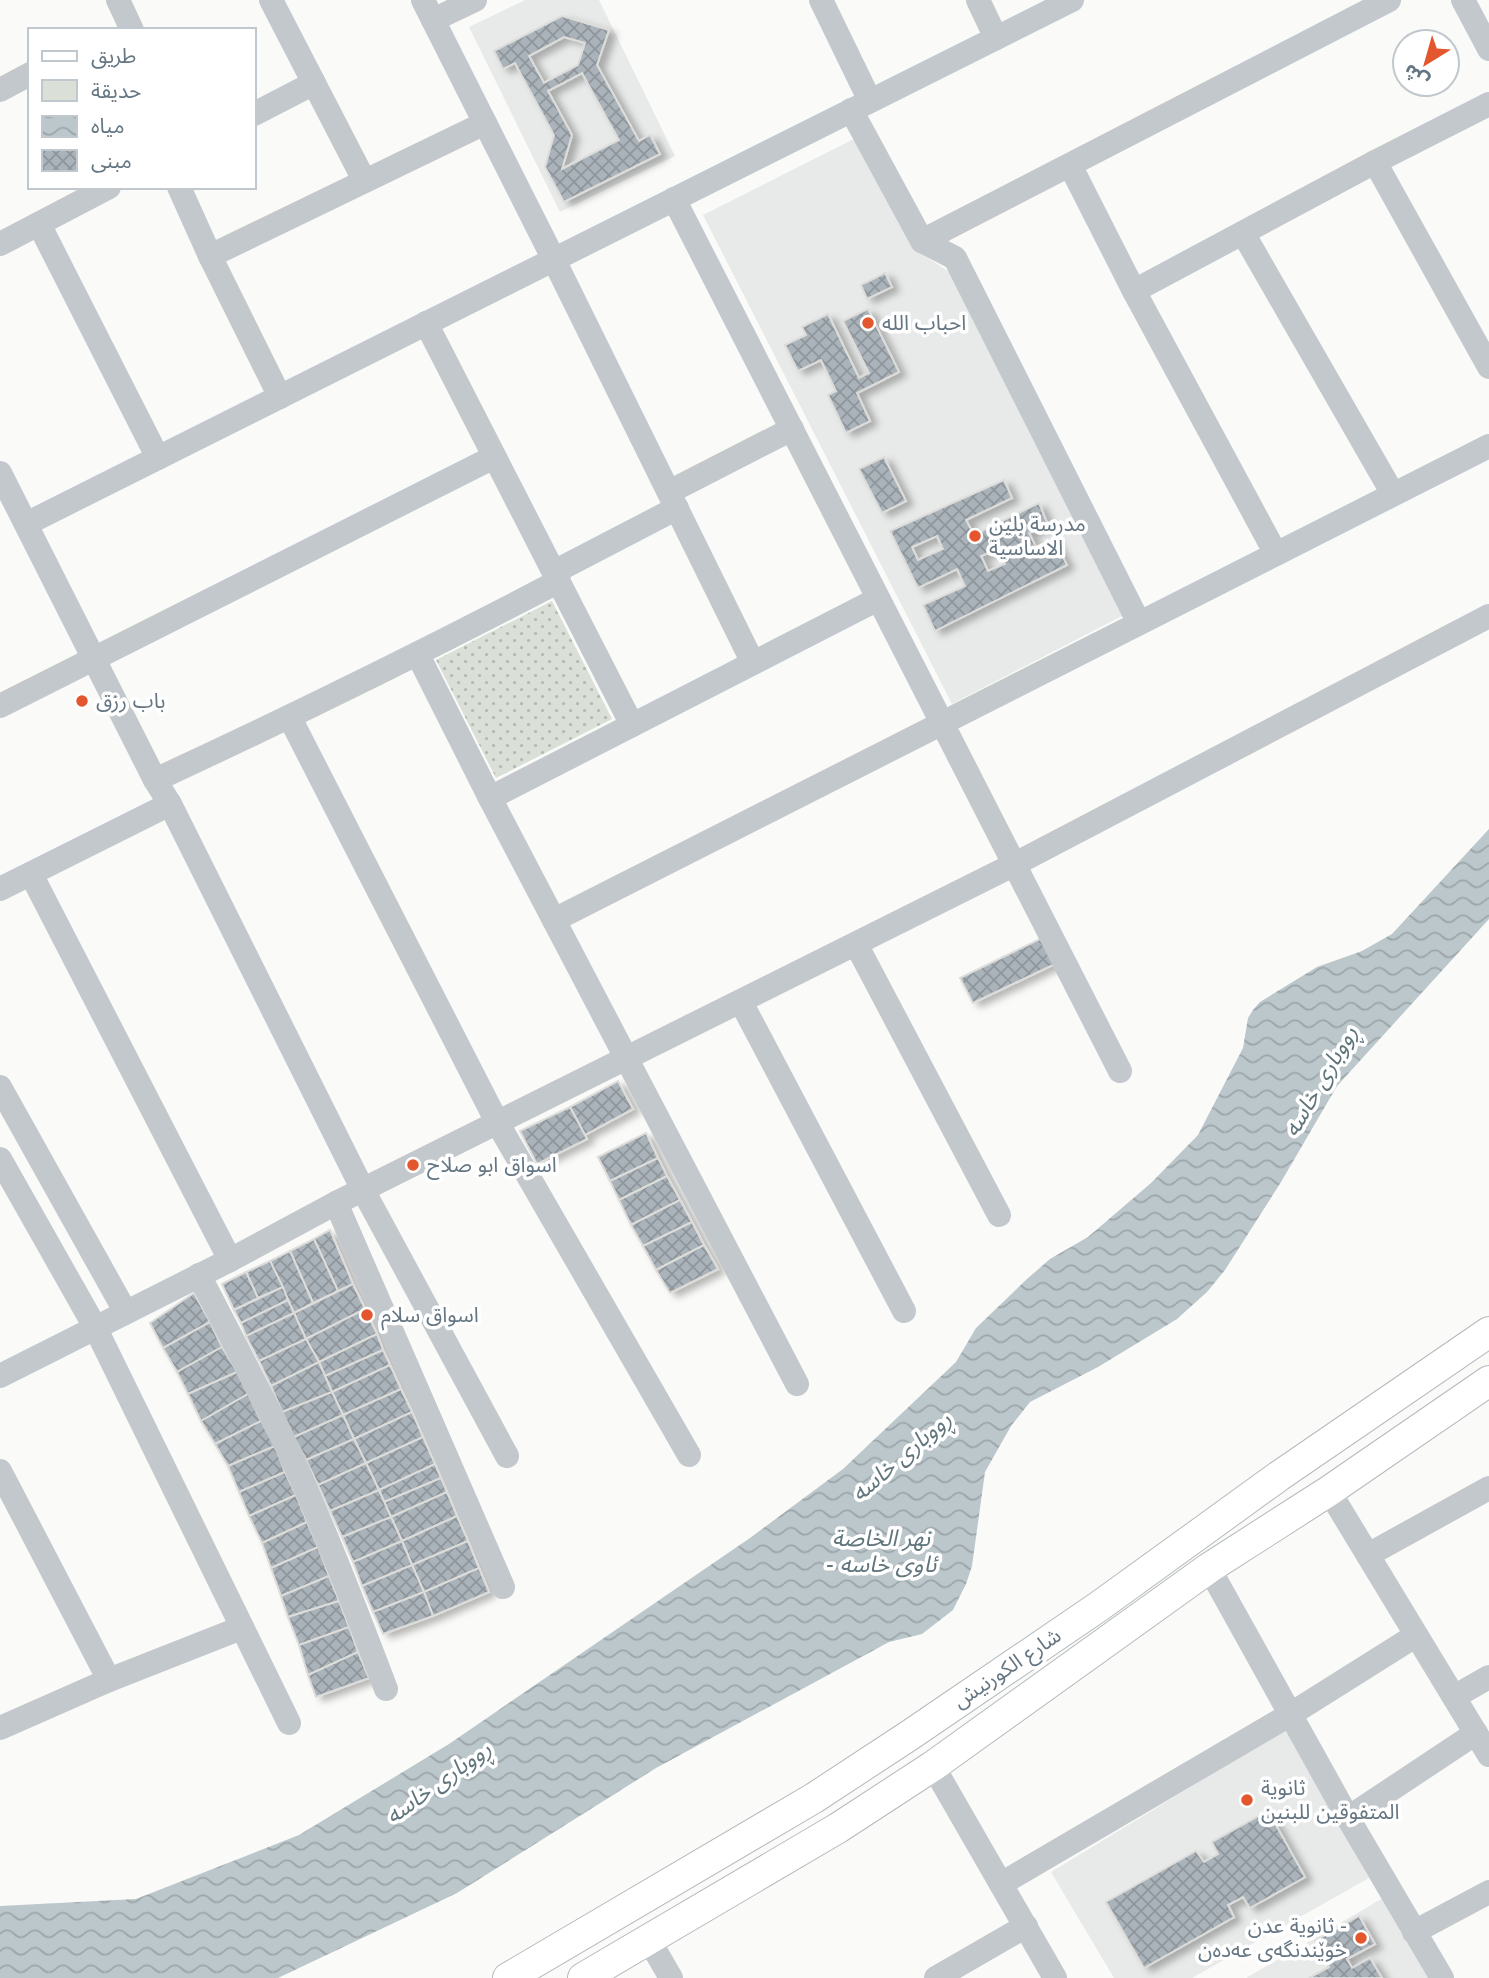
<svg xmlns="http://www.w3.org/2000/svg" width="1489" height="1978" font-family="Helvetica,'Noto Sans Arabic',sans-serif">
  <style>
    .built { fill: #e8e9e9 }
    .green { fill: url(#green-dots) }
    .water { fill: url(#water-waves) }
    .building { fill: url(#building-cross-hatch); stroke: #dcdcda; stroke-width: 2; fill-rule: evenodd; filter: url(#shadow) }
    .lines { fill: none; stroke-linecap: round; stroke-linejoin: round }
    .major-casing { stroke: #b5babe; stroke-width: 32 }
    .minor { stroke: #c3c8cc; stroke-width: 24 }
    .major { stroke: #fff; stroke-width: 30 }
    .poi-dot { fill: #e4572e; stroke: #fff; stroke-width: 2.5 }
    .labels { text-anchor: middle; stroke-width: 7; stroke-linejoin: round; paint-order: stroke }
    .poi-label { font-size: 21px; fill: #657683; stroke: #fff; text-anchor: start }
    .street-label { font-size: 21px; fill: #657683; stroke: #fff }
    .water-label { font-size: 23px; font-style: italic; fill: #60757c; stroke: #fff }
  </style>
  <defs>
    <pattern id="green-dots" width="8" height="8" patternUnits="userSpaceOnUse" patternTransform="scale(1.75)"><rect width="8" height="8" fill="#dadfd7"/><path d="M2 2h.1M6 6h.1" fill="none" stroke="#b4b9b4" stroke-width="1.8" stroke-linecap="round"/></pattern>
    <pattern id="water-waves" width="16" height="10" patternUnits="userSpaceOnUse" patternTransform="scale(1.75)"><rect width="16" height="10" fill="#bbc7cb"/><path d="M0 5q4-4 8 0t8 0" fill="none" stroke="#9ca6aa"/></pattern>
    <pattern id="building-cross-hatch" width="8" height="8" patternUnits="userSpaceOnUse" patternTransform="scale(1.75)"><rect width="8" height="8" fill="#aab3b9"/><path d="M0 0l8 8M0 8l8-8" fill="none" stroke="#8e969c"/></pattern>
    <filter id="shadow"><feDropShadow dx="7" dy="4" stdDeviation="3.5" flood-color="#0004"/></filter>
  </defs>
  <rect width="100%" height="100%" fill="#fafaf8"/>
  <g class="built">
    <polygon points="525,0 599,0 675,156 560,212 469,27"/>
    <polygon points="856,138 912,247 952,274 1122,616 952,704 703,215"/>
    <polygon points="1286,1729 1369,1878 1192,1978 1114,1978 1051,1872"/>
    <polygon points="1383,1898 1430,1978 1246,1978"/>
  </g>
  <polygon class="green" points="552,601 612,719 496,778 436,660"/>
  <polygon class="water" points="1489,829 1489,919 1337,1086 1281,1182 1225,1270 1207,1292 1177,1319 1098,1367 1030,1402 1011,1426 985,1472 972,1566 966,1584 953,1610 922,1634 889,1642 656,1768 457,1893 278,1978 0,1978 0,1906 136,1899 299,1835 449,1744 750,1538 843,1469 956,1362 976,1328 1027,1279 1050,1259 1088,1237 1151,1183 1198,1135 1243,1048 1248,1018 1253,1010 1260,1002 1317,967 1362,951 1392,934"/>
  <g class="building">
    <path d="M 562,16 L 609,30 L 597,65 L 639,141 L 650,135 L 660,154 L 564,202 L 545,167 L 554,135 L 515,63 L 503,69 L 494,51 ZM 564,37 L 585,43 L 578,65 L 544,83 L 529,56 ZM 582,73 L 619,140 L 562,169 L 572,135 L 548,91 Z"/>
    <polygon points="885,273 892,287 867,299 861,285"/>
    <polygon points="868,309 899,372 857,393 870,421 846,433 828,395 836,391 821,360 798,371 785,345 806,335 802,327 828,314 859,378 869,373 843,321"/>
    <polygon points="884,457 906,501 882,513 859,469"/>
    <path d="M 1004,480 L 1012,498 L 966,520 L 974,535 L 1039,503 L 1048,525 L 1029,533 L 1036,547 L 1054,539 L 1067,565 L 935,631 L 923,605 L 965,586 L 957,569 L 918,588 L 890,531 ZM 937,536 L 943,549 L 918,560 L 912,547 ZM 998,549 L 1005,564 L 988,571 L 981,556 Z"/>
    <polygon points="1042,938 1055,964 973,1003 960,978"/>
    <polygon points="618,1081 633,1109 585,1135 570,1107"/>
    <polygon points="570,1107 587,1139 537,1164 520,1131"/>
    <polygon points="646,1133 658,1158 610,1181 598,1157"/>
    <polygon points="658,1158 667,1176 619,1200 610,1181"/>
    <polygon points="667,1176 680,1200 631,1225 619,1200"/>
    <polygon points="680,1200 692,1222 643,1246 631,1225"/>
    <polygon points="692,1222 704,1245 656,1270 643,1246"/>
    <polygon points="330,1230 353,1284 338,1291 314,1239"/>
    <polygon points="314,1239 338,1291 313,1303 290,1251"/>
    <polygon points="704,1245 718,1269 670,1293 656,1270"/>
    <polygon points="290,1251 313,1303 294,1313 270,1261"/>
    <polygon points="270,1261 283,1287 258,1298 246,1272"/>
    <polygon points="246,1272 258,1298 234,1310 222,1284"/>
    <polygon points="353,1284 365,1309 306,1339 294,1313"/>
    <polygon points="283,1287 288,1300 241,1323 234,1310"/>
    <polygon points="194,1293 210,1322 163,1348 150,1323"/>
    <polygon points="288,1300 294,1313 246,1336 241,1323"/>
    <polygon points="365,1309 377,1334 319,1362 306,1339"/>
    <polygon points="294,1313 306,1339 259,1361 246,1336"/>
    <polygon points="210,1322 222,1347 177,1372 163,1348"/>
    <polygon points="377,1334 383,1350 325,1376 319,1362"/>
    <polygon points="306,1339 319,1362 271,1386 259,1361"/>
    <polygon points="222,1347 237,1372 188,1394 177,1372"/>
    <polygon points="383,1350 390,1365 332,1392 325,1376"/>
    <polygon points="319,1362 332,1392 282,1412 271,1386"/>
    <polygon points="390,1365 401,1389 343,1415 332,1392"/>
    <polygon points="237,1372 248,1394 201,1421 188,1394"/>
    <polygon points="401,1389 412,1412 354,1439 343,1415"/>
    <polygon points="332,1392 343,1415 294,1437 282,1412"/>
    <polygon points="248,1394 261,1421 215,1444 201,1421"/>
    <polygon points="412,1412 423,1437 366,1463 354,1439"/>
    <polygon points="343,1415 354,1439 306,1460 294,1437"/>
    <polygon points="261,1421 275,1446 228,1466 215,1444"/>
    <polygon points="423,1437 435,1464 379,1490 366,1463"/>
    <polygon points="354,1439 366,1463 318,1485 306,1460"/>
    <polygon points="275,1446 285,1472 239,1492 228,1466"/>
    <polygon points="366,1463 379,1490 330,1511 318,1485"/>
    <polygon points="435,1464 441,1478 384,1502 379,1490"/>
    <polygon points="285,1472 296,1495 249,1516 239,1492"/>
    <polygon points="441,1478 447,1492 391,1517 384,1502"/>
    <polygon points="379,1490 391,1517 342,1537 330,1511"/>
    <polygon points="447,1492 457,1516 402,1541 391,1517"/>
    <polygon points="296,1495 307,1522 262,1543 249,1516"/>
    <polygon points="457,1516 468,1541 412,1565 402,1541"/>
    <polygon points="391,1517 402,1541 353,1562 342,1537"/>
    <polygon points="307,1522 318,1547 271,1568 262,1543"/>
    <polygon points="402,1541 412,1565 362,1586 353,1562"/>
    <polygon points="468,1541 479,1568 424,1592 412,1565"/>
    <polygon points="318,1547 329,1576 281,1596 271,1568"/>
    <polygon points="412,1565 424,1592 373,1612 362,1586"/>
    <polygon points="479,1568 489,1592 433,1616 424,1592"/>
    <polygon points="329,1576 339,1601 288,1617 281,1596"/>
    <polygon points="424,1592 433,1616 383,1634 373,1612"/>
    <polygon points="339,1601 349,1627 299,1645 288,1617"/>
    <polygon points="349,1627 358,1652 308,1675 299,1645"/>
    <polygon points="358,1652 369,1678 316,1697 308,1675"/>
    <polygon points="1268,1811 1305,1877 1250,1908 1243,1897 1228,1905 1234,1917 1144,1968 1106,1902 1196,1851 1204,1862 1218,1854 1212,1842"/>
    <polygon points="1359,1916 1375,1944 1347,1959 1352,1968 1370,1958 1382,1978 1309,1978 1329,1967 1315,1941"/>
  </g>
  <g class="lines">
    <defs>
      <g id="major">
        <polyline points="508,1978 814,1798 910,1735 1098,1607 1279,1476 1489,1332"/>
        <polyline points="583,1978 838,1828 933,1766 1209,1568 1329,1491 1489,1381"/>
      </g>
    </defs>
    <use href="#major" class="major-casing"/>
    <g class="minor">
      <polyline points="118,0 132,30"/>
      <polyline points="271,0 364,180"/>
      <polyline points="423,0 554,260 753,663"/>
      <polyline points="821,0 870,101"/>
      <polyline points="978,0 996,38"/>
      <polyline points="1463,0 1489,49"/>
      <polyline points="433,20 475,0"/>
      <polyline points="0,90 30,74"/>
      <polyline points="851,110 922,241 955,258 1139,623"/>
      <polyline points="254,114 314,83"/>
      <polyline points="1375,162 1489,367"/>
      <polyline points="1070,165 1134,291 1276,554"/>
      <polyline points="179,187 210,256 280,397"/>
      <polyline points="674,199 1120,1071"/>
      <polyline points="39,224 158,458"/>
      <polyline points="1243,233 1393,494"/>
      <polyline points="922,241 1389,0"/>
      <polyline points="0,244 109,187"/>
      <polyline points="210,256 485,123"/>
      <polyline points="1134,291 1375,162 1489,104"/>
      <polyline points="426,323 632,725"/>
      <polyline points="0,473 155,780 170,804 363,1190 507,1456"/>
      <polyline points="669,492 792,429"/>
      <polyline points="26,524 1072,0"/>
      <polyline points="554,572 677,508"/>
      <polyline points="418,655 490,798 797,1384"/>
      <polyline points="0,706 494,457"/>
      <polyline points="290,718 497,1122 689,1455"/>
      <path d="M 155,780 C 291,717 425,651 559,581"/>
      <polyline points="490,798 878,599"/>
      <polyline points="31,874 230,1260"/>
      <polyline points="0,889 170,804"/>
      <polyline points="554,920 1489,446"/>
      <polyline points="856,944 999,1215"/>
      <polyline points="741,1002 904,1311"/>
      <polyline points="0,1087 125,1311"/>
      <polyline points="0,1159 95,1327 289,1723"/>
      <polyline points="336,1203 503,1587"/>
      <path d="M 199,1275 C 230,1335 262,1395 291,1456 C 326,1532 356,1610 386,1689"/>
      <polyline points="0,1376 230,1260 336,1203 1015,864 1489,616"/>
      <polyline points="0,1471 109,1680"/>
      <polyline points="1329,1491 1489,1755"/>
      <polyline points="1368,1555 1489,1488"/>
      <polyline points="1209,1568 1348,1818 1442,1978"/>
      <polyline points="1454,1697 1489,1677"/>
      <polyline points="0,1728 109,1680 241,1628"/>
      <polyline points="933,1766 1055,1978"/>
      <polyline points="1348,1818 1476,1733"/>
      <polyline points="1001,1884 1291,1714 1415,1636"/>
      <polyline points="1414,1932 1489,1892"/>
      <polyline points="649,1940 671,1978"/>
      <polyline points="936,1978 1026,1926"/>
    </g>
    <use href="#major" class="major"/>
  </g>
  <g class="poi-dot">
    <circle cx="868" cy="323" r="7"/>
    <circle cx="975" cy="536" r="7"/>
    <circle cx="82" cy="701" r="7"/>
    <circle cx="413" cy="1165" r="7"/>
    <circle cx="367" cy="1315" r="7"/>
    <circle cx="1247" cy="1800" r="7"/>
    <circle cx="1361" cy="1938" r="7"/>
  </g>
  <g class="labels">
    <g class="poi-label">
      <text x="882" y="330">احباب الله</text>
      <text x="989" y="531">مدرسة بلين<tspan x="989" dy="24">الاساسية</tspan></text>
      <text x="96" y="708">باب رزق</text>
      <text x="427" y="1172">اسواق ابو صلاح</text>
      <text x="381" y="1322">اسواق سلام</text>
      <text x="1261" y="1795">ثانوية<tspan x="1261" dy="24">المتفوقين للبنين</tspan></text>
      <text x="1347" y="1933" text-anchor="end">ثانوية عدن -<tspan x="1347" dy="24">خوێندنگەی عەدەن</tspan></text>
    </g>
    <g class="street-label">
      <text transform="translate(1007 1668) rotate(-34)" y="7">شارع الكورنيش</text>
    </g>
    <g class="water-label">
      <text transform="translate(1320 1081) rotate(-60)" y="8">ڕووباری خاسە</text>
      <text transform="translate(901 1456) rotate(-41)" y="8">ڕووباری خاسە</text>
      <text x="881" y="1546">نهر الخاصة<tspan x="881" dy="26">- ئاوی خاسە</tspan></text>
      <text transform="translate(438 1782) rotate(-36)" y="8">ڕووباری خاسە</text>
    </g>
  </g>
  <rect x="28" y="28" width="228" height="161" fill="#ffffff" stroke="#c1c8cd" stroke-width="2"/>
  <rect x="42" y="51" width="35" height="10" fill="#ffffff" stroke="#c1c8cd" stroke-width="2"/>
  <text x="91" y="63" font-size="21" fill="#657683">طريق</text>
  <rect x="42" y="80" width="35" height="21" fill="#dadfd7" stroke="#c1c8cd" stroke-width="2"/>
  <text x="91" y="98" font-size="21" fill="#657683">حديقة</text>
  <rect x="42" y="116" width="35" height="21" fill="url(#water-waves)" stroke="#c1c8cd" stroke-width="2"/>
  <text x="91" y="133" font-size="21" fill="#657683">مياه</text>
  <rect x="42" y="150" width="35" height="21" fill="url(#building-cross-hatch)" stroke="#c1c8cd" stroke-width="2"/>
  <text x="91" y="168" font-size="21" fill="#657683">مبنى</text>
  <g transform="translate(1426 63) rotate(217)"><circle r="33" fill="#ffffff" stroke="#c1c8cd" stroke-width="2"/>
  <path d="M0-5L12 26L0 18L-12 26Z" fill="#e4572e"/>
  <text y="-10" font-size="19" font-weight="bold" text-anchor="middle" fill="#657683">ش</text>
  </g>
</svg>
